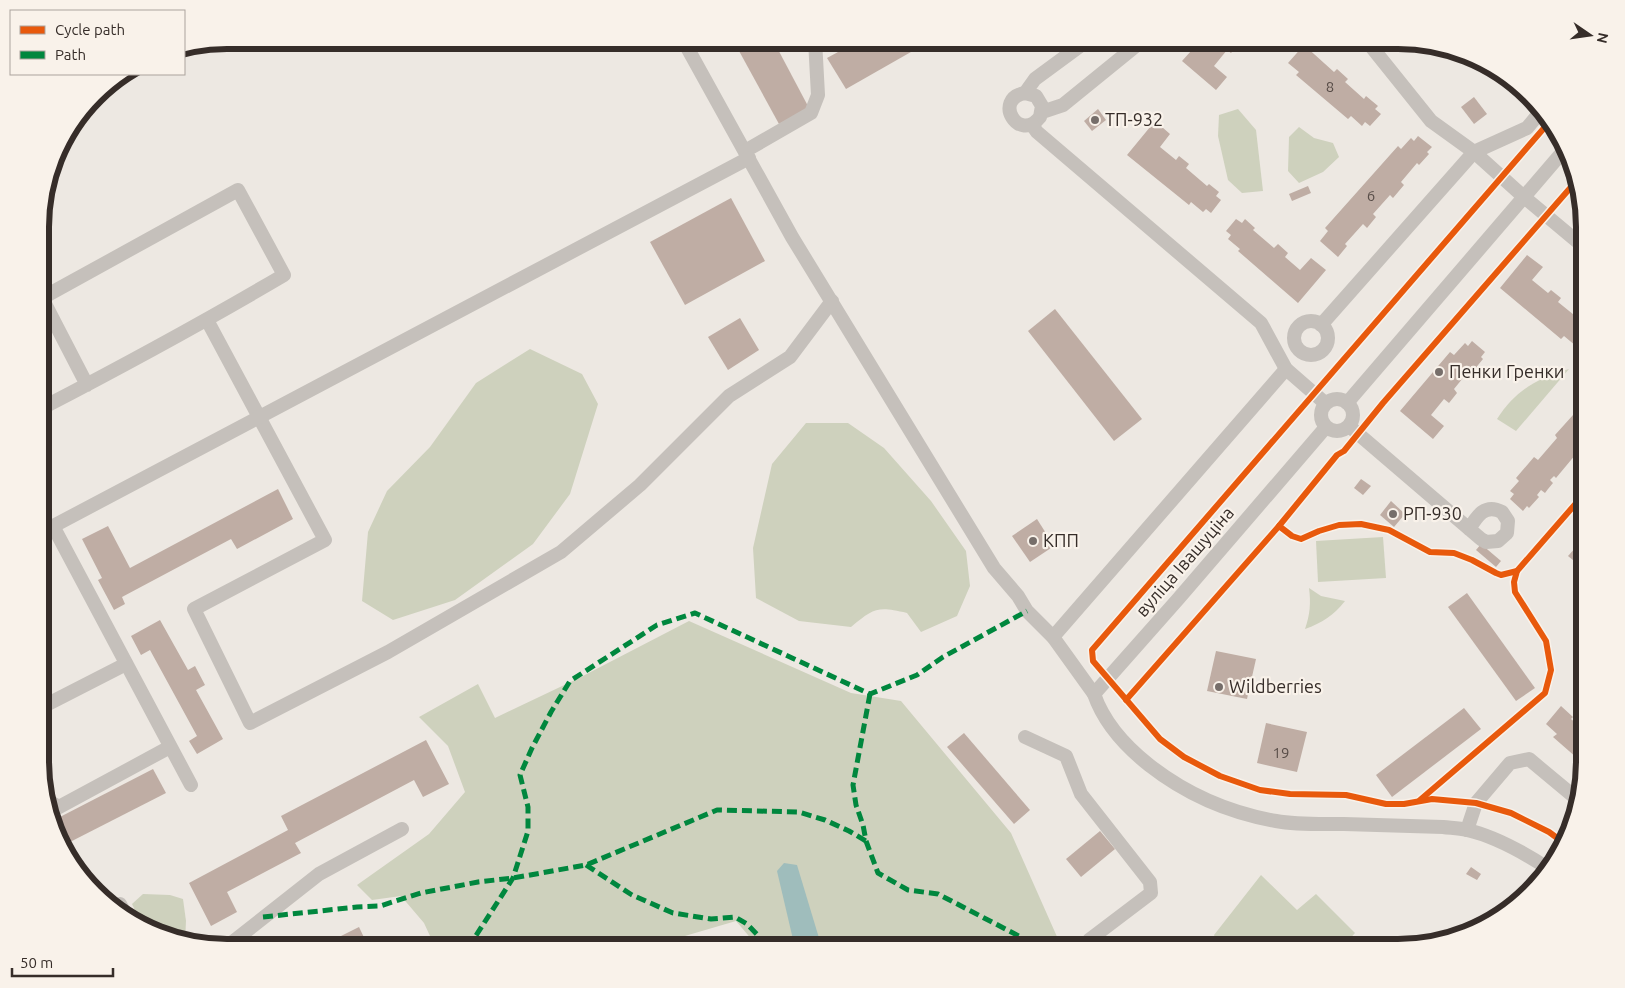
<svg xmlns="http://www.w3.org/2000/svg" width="1625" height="988" font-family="Ubuntu,sans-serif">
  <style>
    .green { fill: #ced1bd }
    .water { fill: #9fbdbc }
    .building { fill: #bfada4 }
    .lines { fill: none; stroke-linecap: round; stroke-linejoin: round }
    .minor { stroke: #c5c0bb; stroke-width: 14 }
    .quiet { stroke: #00873e; stroke-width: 5; stroke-dasharray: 10 5; stroke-linecap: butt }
    .cycleway-casing { stroke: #f9f2ea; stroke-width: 9 }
    .cycleway { stroke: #e8590c; stroke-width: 6 }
    .poi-dot { fill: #766e6a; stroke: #f9f2ea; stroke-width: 2 }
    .labels { text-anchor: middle; stroke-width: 4.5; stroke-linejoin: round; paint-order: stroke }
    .number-label { font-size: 15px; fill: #584d48 }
    .poi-label { font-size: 18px; fill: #362d29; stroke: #f9f2ea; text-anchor: start }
    .street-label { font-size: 18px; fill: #362d29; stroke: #f9f2ea }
    .rim { fill: none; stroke: #362d29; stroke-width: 6 }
  </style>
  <rect width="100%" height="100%" fill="#ede8e2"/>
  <g class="green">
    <polygon points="1238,109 1256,130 1263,191 1242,193 1228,180 1218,136 1219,115"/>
    <polygon points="1299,127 1314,138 1333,143 1339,157 1323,172 1299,183 1288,171 1289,137"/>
    <polygon points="530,349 582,374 598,404 570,494 533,544 455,600 393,620 362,601 368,532 387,491 430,447 476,383"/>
    <path d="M 1569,369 L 1516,431 L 1497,419 C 1516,390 1536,379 1569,369 Z"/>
    <path d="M 806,423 L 848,423 L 884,448 L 931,501 L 966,551 L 970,586 L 957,616 L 921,632 L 907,613 C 877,606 874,608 851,627 L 799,621 L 756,598 L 753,548 L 772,464 Z"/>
    <polygon points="1383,537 1386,578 1318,582 1316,541"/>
    <path d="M 1309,588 L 1321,596 L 1345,601 C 1334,615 1322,623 1305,629 C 1310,615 1311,603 1309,588 Z"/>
    <polygon points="689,621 851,693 901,701 1011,833 1062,948 759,948 736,921 644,948 459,948 430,936 424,923 401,896 372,900 357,885 429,834 465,792 448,746 419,717 478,684 495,718 579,678"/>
    <polygon points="1261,875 1297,910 1316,894 1355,933 1344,945 1346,948 1219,948 1214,935"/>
    <polygon points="143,894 170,895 183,899 186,921 185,942 178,942 143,927 132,904"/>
  </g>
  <polygon class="water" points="784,863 797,865 822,948 795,948 777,871"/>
  <g class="building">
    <polygon points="733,40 773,40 809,108 779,124"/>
    <polygon points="860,40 932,40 846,89 827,58"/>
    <polygon points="1201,40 1236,40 1240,43 1231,53 1227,50 1214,66 1227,77 1216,90 1182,61"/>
    <polygon points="1304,45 1334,72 1337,69 1348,79 1345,82 1364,99 1366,96 1378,106 1375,109 1381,114 1370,126 1365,122 1362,126 1351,116 1348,119 1296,75 1299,72 1288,63"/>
    <polygon points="1474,97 1487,114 1474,124 1461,107"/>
    <polygon points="1098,109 1106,120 1092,131 1084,121"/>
    <polygon points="1155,121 1170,134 1160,147 1176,160 1179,156 1189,164 1186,168 1207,186 1209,184 1219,192 1216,196 1221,200 1211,213 1206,209 1203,212 1191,202 1189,205 1127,155"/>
    <polygon points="1418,136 1432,147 1427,152 1429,154 1419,165 1417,163 1401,182 1404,185 1393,198 1390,195 1373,214 1376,217 1367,228 1363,224 1345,244 1347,246 1338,257 1320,241 1328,231 1325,228 1398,146 1401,149 1411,138 1414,141"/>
    <polygon points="1308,186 1311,193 1292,201 1289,194"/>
    <polygon points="731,198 765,261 685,305 650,242"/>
    <polygon points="1236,219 1242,223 1245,219 1255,228 1253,230 1274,248 1278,244 1288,253 1285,257 1300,270 1311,258 1326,270 1298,303 1238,251 1240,249 1228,239 1231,235 1226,231"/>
    <polygon points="1527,255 1543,267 1532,280 1548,293 1551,290 1561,298 1558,302 1579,319 1581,317 1585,320 1585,346 1579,342 1576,346 1564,336 1561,339 1500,288"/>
    <polygon points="1055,309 1142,419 1114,441 1028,331"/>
    <polygon points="740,318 759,350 728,370 708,337"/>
    <polygon points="1472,341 1485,352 1481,357 1483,359 1474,370 1471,368 1454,389 1457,393 1449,403 1444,399 1431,415 1444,426 1433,439 1400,411 1450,352 1454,355 1465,343 1468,346"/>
    <polygon points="1585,407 1585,449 1583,451 1579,448 1575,453 1576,454 1556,478 1554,476 1550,480 1553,483 1548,489 1545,493 1541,490 1537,495 1539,497 1529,508 1527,506 1523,511 1510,499 1514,494 1510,491 1519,481 1516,478 1534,457 1538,460 1557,438 1555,435 1573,415 1575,418"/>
    <polygon points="1361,479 1371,486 1363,495 1354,488"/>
    <polygon points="278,489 293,519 237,549 231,539 122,597 125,604 114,610 98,580 102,578 82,539 108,526 130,568"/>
    <polygon points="1391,501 1405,514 1394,527 1380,515"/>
    <polygon points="1037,519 1054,546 1030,562 1012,536"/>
    <polygon points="1585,537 1585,570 1568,556"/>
    <polygon points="1481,544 1501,561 1496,567 1476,550"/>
    <polygon points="1467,593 1535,688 1516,701 1448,607"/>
    <polygon points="160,620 188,670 195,666 205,685 196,690 223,739 197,754 189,741 197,736 150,650 141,655 131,636"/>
    <polygon points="1216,651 1256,659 1247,699 1207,691"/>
    <polygon points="1561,706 1573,717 1571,719 1585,731 1585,765 1553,737 1557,734 1546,724"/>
    <polygon points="1464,708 1481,729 1392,797 1376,775"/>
    <polygon points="1266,723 1307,732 1297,772 1257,763"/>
    <polygon points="964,733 1030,810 1014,824 947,747"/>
    <polygon points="426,740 449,784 423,797 414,780 295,843 301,853 227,892 237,912 211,926 189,883 288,830 281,816"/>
    <polygon points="153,769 166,793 70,842 58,818"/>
    <polygon points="1100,831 1115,849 1081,877 1066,859"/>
    <polygon points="1471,867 1481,874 1477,880 1466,874"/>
    <polygon points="359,927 369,948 317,948"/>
    <polygon points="752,937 759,948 723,948"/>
    <polygon points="1367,941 1373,948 1360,948"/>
  </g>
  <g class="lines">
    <g class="minor">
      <polyline points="683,40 792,237 994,568 1018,596 1027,611 1053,637 1094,694"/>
      <polyline points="1366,40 1431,121 1474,152 1524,197 1585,248"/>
      <path d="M 1025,93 L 1036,96 L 1042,106 L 1040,117 C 1019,144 992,99 1025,93 L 1035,79 L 1088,40"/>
      <polyline points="1042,112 1063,105 1143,40"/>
      <polyline points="1032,125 1037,132 1261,323 1286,369 1325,403"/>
      <polyline points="745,151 811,113 818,95 815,40"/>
      <polyline points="207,320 325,540 194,609 250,723 388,652 561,552 640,485 729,396 790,357 832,301"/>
      <circle cx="1311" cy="338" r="17"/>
      <polyline points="1321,325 1474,152 1527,128 1541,111"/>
      <circle cx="1337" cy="415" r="16"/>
      <polyline points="1347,403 1566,148"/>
      <path d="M 42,408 C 123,366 204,322 284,275 L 238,190 L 42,298 L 87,385"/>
      <path d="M 1349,426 L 1481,539 L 1486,542 L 1498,541 L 1507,533 L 1508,521 L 1502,512 C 1485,503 1477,516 1469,529"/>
      <path d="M 1326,427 L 1179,598 L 1094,694 C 1104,723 1125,746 1149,765 C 1186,794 1230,813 1276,821 C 1298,825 1322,824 1344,824 C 1377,825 1410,826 1443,827 C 1451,828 1459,828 1467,830 C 1494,836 1526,854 1549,869"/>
      <polyline points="53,526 191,785"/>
      <polyline points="42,532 749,158"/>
      <polyline points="1053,637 1286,369"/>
      <polyline points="42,707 126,664"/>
      <polyline points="1025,737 1066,756 1081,794 1150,882 1151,893 1089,940 1087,948"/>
      <polyline points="47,800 59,807 170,747"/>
      <polyline points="1467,830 1476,803 1510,763 1529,759 1577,799"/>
      <polyline points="115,906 120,904 127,917"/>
      <polyline points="225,948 319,874 402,829"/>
    </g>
    <g class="quiet">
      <polyline points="870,694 853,785 856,805 863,825 866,841 878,873 908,890 938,894 1042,948"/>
      <polyline points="586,865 632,895 673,913 711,919 735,917 747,924 770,948"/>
      <polyline points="263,917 357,907 380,906 421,893 478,882 513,878 586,865 717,810 799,812 825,820 849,831 866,841"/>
      <polyline points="468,948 513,878 528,831 528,807 520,775 532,748 551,712 570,681 657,625 695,613 870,694 917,675 943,657 1027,611"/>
    </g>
    <defs>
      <g id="cycleway">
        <polyline points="1551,120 1092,650 1093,661 1160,739 1184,757 1220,776 1260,790 1290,794 1346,795 1386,804 1404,804 1432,799 1476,803 1511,813 1549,832 1564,843"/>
        <polyline points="1279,526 1292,536 1301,539 1319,531 1339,525 1361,524 1389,530 1430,552 1454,553 1472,560 1496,573 1501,575 1517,571 1585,493"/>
        <polyline points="1126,700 1279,526 1337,455 1344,451 1383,403 1578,179"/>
        <polyline points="1420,800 1545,693 1551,670 1546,641 1515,592 1514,582 1517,571"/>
      </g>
    </defs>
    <use href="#cycleway" class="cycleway-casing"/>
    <use href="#cycleway" class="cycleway"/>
  </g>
  <g class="poi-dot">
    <circle cx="1095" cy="120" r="5"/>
    <circle cx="1439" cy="372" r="5"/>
    <circle cx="1393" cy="514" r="5"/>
    <circle cx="1033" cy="541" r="5"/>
    <circle cx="1219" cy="687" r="5"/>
  </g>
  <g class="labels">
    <g class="number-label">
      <text x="1330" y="92">8</text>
      <text x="1371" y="201">6</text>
      <text x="1281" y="758">19</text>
    </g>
    <g class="poi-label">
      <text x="1105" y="126">ТП-932</text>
      <text x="1449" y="378">Пенки Гренки</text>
      <text x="1403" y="520">РП-930</text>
      <text x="1043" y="547">КПП</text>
      <text x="1229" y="693">Wildberries</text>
    </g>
    <g class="street-label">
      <text transform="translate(1185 562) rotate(-49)" y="6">вуліца Івашуціна</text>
    </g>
  </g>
  <path d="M0 0H1625V988H0ZM227 49H1398A178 178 0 0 1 1576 227V761A178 178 0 0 1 1398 939H227A178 178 0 0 1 49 761V227A178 178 0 0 1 227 49Z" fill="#f9f2ea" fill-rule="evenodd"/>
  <path class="rim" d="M227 49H1398A178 178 0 0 1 1576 227V761A178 178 0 0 1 1398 939H227A178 178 0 0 1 49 761V227A178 178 0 0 1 227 49Z"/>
  <rect x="10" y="10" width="175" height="65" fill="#f9f2ea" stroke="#aba39d"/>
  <rect x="20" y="26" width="25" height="8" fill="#e8590c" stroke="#aba39d"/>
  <text x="55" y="35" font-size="15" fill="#362d29">Cycle path</text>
  <rect x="20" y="51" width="25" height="8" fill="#00873e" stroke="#aba39d"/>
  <text x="55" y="60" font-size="15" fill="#362d29">Path</text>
  <g transform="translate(1590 35) rotate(103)" stroke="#f9f2ea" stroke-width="4" paint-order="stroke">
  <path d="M0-4L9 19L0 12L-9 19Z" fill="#362d29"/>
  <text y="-8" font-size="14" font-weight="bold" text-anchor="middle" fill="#362d29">N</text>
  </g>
  <path d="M12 968v8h101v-8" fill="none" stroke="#362d29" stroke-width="2.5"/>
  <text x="20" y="968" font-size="15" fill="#362d29" stroke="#f9f2ea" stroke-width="4" paint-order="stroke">50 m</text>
</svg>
